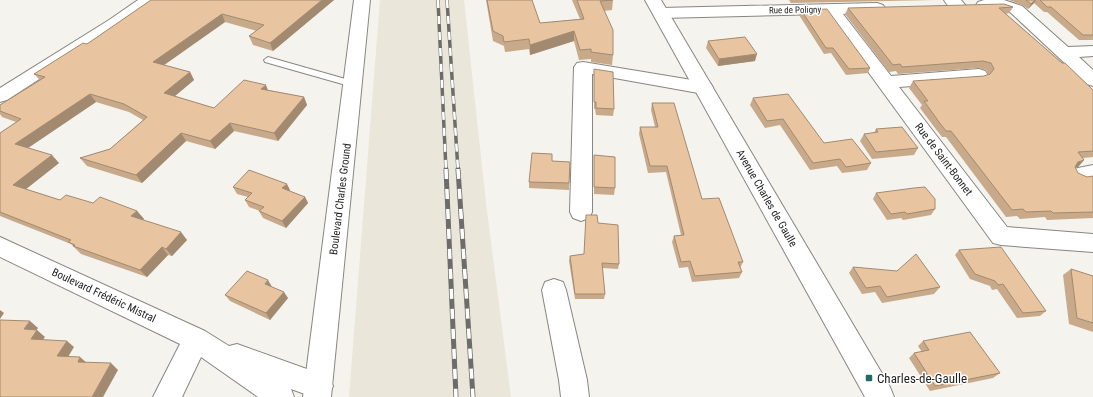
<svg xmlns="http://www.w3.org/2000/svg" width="1093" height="397" font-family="'Roboto Condensed',sans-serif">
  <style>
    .built { fill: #eae6da }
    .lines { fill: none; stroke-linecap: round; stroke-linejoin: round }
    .service-casing { stroke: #888681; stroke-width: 2 }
    .minor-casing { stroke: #888681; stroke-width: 2 }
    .tertiary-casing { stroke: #888681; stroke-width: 2 }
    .secondary-casing { stroke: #888681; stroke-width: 2 }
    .service { fill: #fff; fill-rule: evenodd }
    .minor { fill: #fff; fill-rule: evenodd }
    .tertiary { fill: #fff; fill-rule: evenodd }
    .secondary { fill: #fff; fill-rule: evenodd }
    .rail-far1-casing { stroke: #6d6c6a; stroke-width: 3.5 }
    .rail-casing { stroke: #6d6c6a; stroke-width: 5 }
    .rail-far1 { stroke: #fff; stroke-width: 2.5; stroke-dasharray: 8; stroke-linecap: butt }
    .rail { stroke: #fff; stroke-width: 3.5; stroke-dasharray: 10; stroke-linecap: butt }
    .wall { fill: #c8a98a }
    .shaded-wall { fill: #a28a70 }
    .building { fill: #e8c5a0; stroke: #a28a70 }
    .poi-dot { fill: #206b69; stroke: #fff; stroke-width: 1.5 }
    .labels { text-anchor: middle; stroke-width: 3; stroke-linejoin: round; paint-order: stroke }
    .far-street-label { font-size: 9px; fill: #201f1e; stroke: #fff }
    .street-label { font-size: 11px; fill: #201f1e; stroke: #fff }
    .near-poi-label { font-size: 13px; fill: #201f1e; stroke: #fff; text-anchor: start }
  </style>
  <rect width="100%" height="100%" fill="#f4f3ee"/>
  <polygon class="built" points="380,0 464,0 486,203 511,397 349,397"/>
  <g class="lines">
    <defs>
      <polygon id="service" points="268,57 356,82 358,84 353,87 265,62 264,60"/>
      <g id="minor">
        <polygon points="138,0 156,0 154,3 121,26 7,100 0,102 0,88 109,20"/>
        <path d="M 944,0 L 961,0 L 966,6 L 964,9 C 954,12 949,8 944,0 Z"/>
        <polygon points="984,0 1004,0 1022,6 1068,47 1093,46 1093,56 1079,57 1093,70 1093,86 1087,84 1010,12 1000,9 984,10 978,8 976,5 978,2"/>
        <polygon points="877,3 883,5 885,8 883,11 843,14 891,76 979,69 985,71 988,75 985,79 979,81 899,87 1007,227 1093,234 1093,252 1001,245 993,243 826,14 661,18 655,16 653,13 655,10 661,8"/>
        <polygon points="583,62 704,82 711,84 713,88 711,92 704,94 592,74 592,212 589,218 581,221 573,218 570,212 574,67 577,63"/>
        <polygon points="1093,165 1093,181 1081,182 1073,179 1070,174 1073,169"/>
        <polygon points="0,237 205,331 229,346 237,344 329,377 333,386 329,395 313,397 291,389 294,397 258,397 201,357 182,397 153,397 180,344 0,257"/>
        <polygon points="554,279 563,282 566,290 587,380 589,397 561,397 559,380 542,290 545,282"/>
      </g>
      <polygon id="tertiary" points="354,0 370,0 331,397 303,397"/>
      <polygon id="secondary" points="645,0 661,0 890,387 894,397 865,397"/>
    </defs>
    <use href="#service" class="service-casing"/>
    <use href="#minor" class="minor-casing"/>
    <use href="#tertiary" class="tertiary-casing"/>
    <use href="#secondary" class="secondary-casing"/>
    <use href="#service" class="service"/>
    <use href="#minor" class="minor"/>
    <use href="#tertiary" class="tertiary"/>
    <use href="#secondary" class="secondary"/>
    <defs>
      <g id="rail-far1">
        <polyline points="438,0 446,170"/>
        <polyline points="447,0 458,170"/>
      </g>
      <g id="rail">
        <polyline points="446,169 456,397"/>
        <polyline points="458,169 473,397"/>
      </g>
    </defs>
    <use href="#rail-far1" class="rail-far1-casing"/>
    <use href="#rail" class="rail-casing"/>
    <use href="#rail-far1" class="rail-far1"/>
    <use href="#rail" class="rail"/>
  </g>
  <g class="wall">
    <polygon points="151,0 334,0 273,51 253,45 249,36 257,31 225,22 164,65 190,72 194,80 175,96 214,108 268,90 304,97 307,105 278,141 234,131 215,149 186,141 142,183 87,166 80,158 110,149 143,120 129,112 96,102 28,148 59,163 26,189 60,200 93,203 137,211 144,219 142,220 187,240 172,256 168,255 147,277 81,254 71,244 0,216 0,133 16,122 2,117 0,114 0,105 40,80 34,74 87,44"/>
    <polygon points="486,0 532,0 540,23 580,19 572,0 613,0 612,10 604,11 613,55 612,65 591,62 591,59 579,60 574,41 530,55 529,49 505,52 504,46 493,41"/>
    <polygon points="789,0 935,0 791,3"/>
    <polygon points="1009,0 1093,0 1093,40 1079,40 1047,12 1044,12 1034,3 1028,9 1022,5"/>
    <polygon points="1013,7 1009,13 1006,14 1093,90 1093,157 1083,158 1084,160 1078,167 1075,167 1078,173 1087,177 1093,176 1093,218 1047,220 1045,217 1020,219 1017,216 1006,217 946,137 942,137 935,128 920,108 922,105 909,88 913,81 984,76 988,74 986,70 979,68 898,74 896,71 889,72 845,14 848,8"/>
    <polygon points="801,10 870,68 868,73 846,75 831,53 824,54 799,15"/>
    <polygon points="708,41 755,61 718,66 706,48"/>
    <polygon points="594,69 614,109 613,116 596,115 595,109 594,109"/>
    <polygon points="753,98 824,143 871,163 867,170 842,173 837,166 810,170 780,125 765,128 750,105"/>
    <polygon points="652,103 702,199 743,262 740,268 742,272 739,278 692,282 688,267 679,268 672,242 674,236 681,235 666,172 648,173 639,134 640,127 655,127 651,110"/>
    <polygon points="876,129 918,148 914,155 872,159 860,141 864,134 874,133"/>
    <polygon points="594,155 615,188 614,195 594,194"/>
    <polygon points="552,161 570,162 569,190 529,188 529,182"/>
    <polygon points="233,187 290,190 290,191 305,197 308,203 286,228 263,218 259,211 260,211 249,207 245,200 248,197 237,194"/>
    <polygon points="876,193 935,209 931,215 903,220 901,218 887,220 873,199"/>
    <polygon points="598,223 619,264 618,269 602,268 605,294 604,299 575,299 569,261 570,256 584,254"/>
    <polygon points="959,250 1046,311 1040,316 1017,318 997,289 992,290 990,286 970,279 955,255"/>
    <polygon points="853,267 940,287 934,294 882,303 875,292 862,294 849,273"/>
    <polygon points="1071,269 1093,276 1093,332 1069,324 1063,275"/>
    <polygon points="272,287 288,298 270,320 230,301 225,295"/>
    <polygon points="923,341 1000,373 993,378 930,391 909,358 914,353 922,352 918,346"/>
  </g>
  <g class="shaded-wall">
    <polygon points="322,0 334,0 273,51 270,43"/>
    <polygon points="1035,0 1036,0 1034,3 1028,9 1031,4"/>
    <polygon points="222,14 225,22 157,70 153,62"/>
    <polygon points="574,31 574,41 530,55 530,45"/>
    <polygon points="757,54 755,61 718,66 719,59"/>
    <polygon points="190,72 194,80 169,101 164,93"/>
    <polygon points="266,85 269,93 261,89"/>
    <polygon points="90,94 96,102 22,152 15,144"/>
    <polygon points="304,97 307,105 278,141 274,133"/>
    <polygon points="230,123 234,131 215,149 210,141"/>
    <polygon points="181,133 186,141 142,183 136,175"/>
    <polygon points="52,155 59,163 21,193 13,185"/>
    <polygon points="1084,160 1078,167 1072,168 1078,162"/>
    <polygon points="287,184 290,190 286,195 282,188"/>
    <polygon points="305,197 308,203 286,228 282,221"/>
    <polygon points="137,211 144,219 137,224 131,216"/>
    <polygon points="181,232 187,240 172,256 166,249"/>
    <polygon points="162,247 168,255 147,277 140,270"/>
    <polygon points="268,280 272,287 265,284"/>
    <polygon points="284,292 288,298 270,320 266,313"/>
    <polygon points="0,310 4,313 0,319"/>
    <polygon points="30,321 38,328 32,336 24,329"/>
    <polygon points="37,330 45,337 39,345 31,339"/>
    <polygon points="67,341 74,347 65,362 57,356"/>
    <polygon points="80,357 88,364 78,362"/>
    <polygon points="111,363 118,370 103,397 92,397"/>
  </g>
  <g class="building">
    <polygon points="151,0 322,0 270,43 249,36 264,25 222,14 153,62 190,72 164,93 214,108 244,80 266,85 261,89 304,97 274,133 230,123 210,141 181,133 136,175 80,158 110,149 147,117 124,104 90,94 15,144 52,155 13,185 60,200 66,195 93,203 100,197 137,211 131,216 181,232 166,249 162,247 140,270 73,246 75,245 68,242 71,240 0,212 0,133 21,119 0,111 0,105 45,77 34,74 83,43 87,44"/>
    <polygon points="487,0 532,0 540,23 584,19 577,0 613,0 600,1 613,30 613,55 591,52 591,49 580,50 574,31 530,45 529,39 504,42 503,36 493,31"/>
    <polygon points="1026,0 1035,0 1031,4"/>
    <polygon points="1040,0 1093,0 1093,35 1083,35 1051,7 1047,7"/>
    <polygon points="1004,4 1013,7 999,8 1062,63 1065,63 1093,90 1093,151 1078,152 1084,160 1078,162 1075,167 1078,173 1087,177 1093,176 1093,212 1053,213 1051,211 1026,212 1023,209 1012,210 951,131 946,131 939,122 924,101 928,101 913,81 984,76 990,74 994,69 991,63 983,61 902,67 900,64 893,65 848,8"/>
    <polygon points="827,9 870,68 849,69 833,48 826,48 801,10"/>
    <polygon points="745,37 757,54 719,59 708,41"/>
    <polygon points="594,69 613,72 614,109 596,108 596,102 594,102"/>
    <polygon points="788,94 824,143 852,139 871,163 846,167 840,159 813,163 783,119 767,121 753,98"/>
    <polygon points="652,103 674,103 702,199 719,198 743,262 738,262 742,272 695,276 690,261 681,262 674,236 684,235 667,166 650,166 640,127 658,127"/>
    <polygon points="902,127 918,148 876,152 864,134 878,132 876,129"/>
    <polygon points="532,153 552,154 552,161 570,162 569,183 529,182"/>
    <polygon points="594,155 615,157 615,188 594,187"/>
    <polygon points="249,170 287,184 282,188 305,197 282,221 259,211 264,207 245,200 252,193 233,187"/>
    <polygon points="925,187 935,199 935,209 907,214 905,212 891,214 876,193 914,188"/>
    <polygon points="586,215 597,215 598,223 618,225 619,264 602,263 605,294 575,294 570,256 584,254"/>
    <polygon points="1001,247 1046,311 1023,313 1003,284 998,285 995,281 975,274 959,250"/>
    <polygon points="916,254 940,287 887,297 880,286 866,288 853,267 897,271"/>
    <polygon points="1071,269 1093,276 1093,323 1077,318"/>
    <polygon points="247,271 268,280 265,284 284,292 266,313 225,295"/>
    <polygon points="0,320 30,321 24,329 37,330 31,339 67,341 57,356 80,357 78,362 111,363 92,397 0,397"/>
    <polygon points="970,332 1000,373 935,386 914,353 929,350 923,341"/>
  </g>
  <rect class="poi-dot" x="865" y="374" width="8" height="8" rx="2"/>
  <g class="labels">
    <g class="far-street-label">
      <text transform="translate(795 10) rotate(-1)" y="3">Rue de Poligny</text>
    </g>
    <g class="street-label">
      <text transform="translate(944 159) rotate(53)" y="4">Rue de Saint-Bonnet</text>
      <text transform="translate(767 198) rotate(60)" y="4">Avenue Charles de Gaulle</text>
      <text transform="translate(340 199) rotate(-83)" y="4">Boulevard Charles Ground</text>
      <text transform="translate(104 295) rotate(25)" y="4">Boulevard Frédéric Mistral</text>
    </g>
    <g class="near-poi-label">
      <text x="877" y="383">Charles-de-Gaulle</text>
    </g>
  </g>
</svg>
